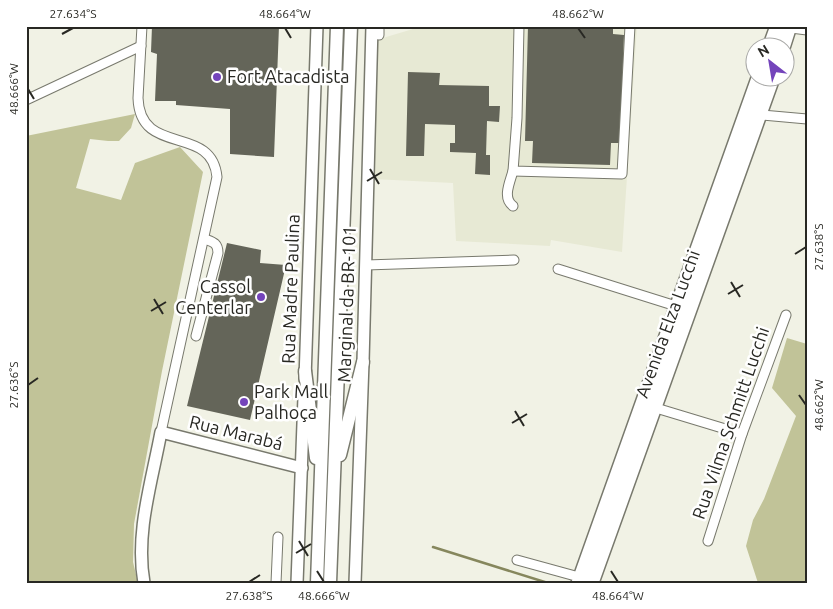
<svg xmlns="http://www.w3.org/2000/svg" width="833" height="609" font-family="Ubuntu,sans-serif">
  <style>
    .built { fill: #e7e9d4 }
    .green { fill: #c1c398 }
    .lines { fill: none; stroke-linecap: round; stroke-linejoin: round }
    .stream { stroke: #86875d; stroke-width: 2.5 }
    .building { fill: #646559 }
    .minor-casing { stroke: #78796d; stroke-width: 11 }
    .major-casing { stroke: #78796d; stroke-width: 14 }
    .highway-casing { stroke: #78796d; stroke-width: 15 }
    .minor { stroke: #fff; stroke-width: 9 }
    .major { stroke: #fff; stroke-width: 11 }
    .highway { stroke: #fff; stroke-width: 12 }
    .ticks { fill: none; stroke: #282823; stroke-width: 2 }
    .poi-dot { fill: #7444bb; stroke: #fff; stroke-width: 2 }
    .labels { text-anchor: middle; stroke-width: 5; stroke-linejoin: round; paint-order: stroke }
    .poi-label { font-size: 18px; fill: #282823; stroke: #fff; text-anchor: start }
    .street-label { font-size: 18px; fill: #282823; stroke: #fff }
    .neatline { fill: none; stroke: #282823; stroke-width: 2 }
    .ticks-label { font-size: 12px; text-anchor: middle; fill: #282823 }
  </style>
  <rect width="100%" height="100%" fill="#f1f2e5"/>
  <polygon class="built" points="412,26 637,26 622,252 551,240 550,246 456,241 453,183 373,179 376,40 413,29"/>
  <g class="green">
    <polygon points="135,114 131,128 119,141 108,141 90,139 76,188 121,200 135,163 180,147 203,172 162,371 134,524 133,562 138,583 26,583 26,136"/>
    <polygon points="787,338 807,344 807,583 758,583 746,546 753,520 764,499 796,416 772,388"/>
  </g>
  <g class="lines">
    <polyline class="stream" points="433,547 548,583"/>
  </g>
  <g class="building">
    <polygon points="152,26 279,26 274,157 230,154 230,109 176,105 176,101 155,101 157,54 151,52"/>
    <polygon points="528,26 613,26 613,34 624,35 620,143 611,143 610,165 532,163 533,141 525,141"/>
    <polygon points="408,72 440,73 439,85 489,86 489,106 500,106 499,122 487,121 486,155 490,155 490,175 475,174 476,153 450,152 450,143 455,143 455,125 425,124 424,156 406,156"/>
    <polygon points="227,243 261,250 260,263 286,265 250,420 187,406"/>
  </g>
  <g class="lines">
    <defs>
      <g id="minor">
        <path d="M 142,26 L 138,98 C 140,158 212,123 217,177 L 161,432"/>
        <polyline points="379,26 379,35"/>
        <polyline points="519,26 517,118 513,171 622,174 630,26"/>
        <polyline points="791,28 807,30"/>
        <polyline points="776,48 783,26"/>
        <polyline points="26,100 141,46"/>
        <polyline points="762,115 807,119"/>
        <path d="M 513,206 C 502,198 510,182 513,171"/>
        <polyline points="366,265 514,260"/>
        <polyline points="558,269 676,306"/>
        <path d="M 196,336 L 218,253 C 218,243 213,242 205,239"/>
        <polyline points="656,408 742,434"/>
        <polyline points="708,541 742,434 786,315"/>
        <polyline points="517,560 579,577"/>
        <polyline points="276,583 278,537"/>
        <polyline points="586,583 765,78"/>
      </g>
      <g id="major">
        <polyline points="768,48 776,26"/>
        <polyline points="784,48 791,26"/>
        <polyline points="305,379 317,26"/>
        <path d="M 144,583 C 135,533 152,481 161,432 L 302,468"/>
        <polyline points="297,583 304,397"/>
        <polyline points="355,583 363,362 372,26"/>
        <polyline points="577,583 757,78"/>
        <polyline points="593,583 774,78"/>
      </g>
      <g id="highway">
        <polyline points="305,371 316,458"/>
        <polyline points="340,455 363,362"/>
        <polyline points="317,583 337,26"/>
        <polyline points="330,583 351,26"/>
      </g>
    </defs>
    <use href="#minor" class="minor-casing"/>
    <use href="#major" class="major-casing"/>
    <use href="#highway" class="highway-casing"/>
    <use href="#minor" class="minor"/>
    <use href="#major" class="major"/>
    <use href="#highway" class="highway"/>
  </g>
  <path class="ticks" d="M 285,28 L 291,38M 578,28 L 585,38M 62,34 L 73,28M 28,89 L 34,99M 370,169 L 379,184M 367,181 L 382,172M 795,254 L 806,247M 731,282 L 740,297M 728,294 L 743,285M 154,299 L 163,314M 151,311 L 166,302M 28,385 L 38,378M 799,395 L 806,405M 515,411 L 524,426M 512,423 L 527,414M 299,541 L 308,556M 296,553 L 311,544M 317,571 L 324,582M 611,571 L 618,582M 249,582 L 260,575"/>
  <g class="poi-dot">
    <circle cx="217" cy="77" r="5"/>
    <circle cx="261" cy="297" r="5"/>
    <circle cx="244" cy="402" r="5"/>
  </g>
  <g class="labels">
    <g class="poi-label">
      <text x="227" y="83">Fort Atacadista</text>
      <text x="251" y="293" text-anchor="end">Cassol<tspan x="251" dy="21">Centerlar</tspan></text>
      <text x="254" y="398">Park Mall<tspan x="254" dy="21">Palhoça</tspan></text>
    </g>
    <g class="street-label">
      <text transform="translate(291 289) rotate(-88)" y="6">Rua Madre Paulina</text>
      <text transform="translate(347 304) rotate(-88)" y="6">Marginal da BR-101</text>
      <text transform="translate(668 324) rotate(-70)" y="6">Avenida Elza Lucchi</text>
      <text transform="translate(731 423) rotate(-71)" y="6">Rua Vilma Schmitt Lucchi</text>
      <text transform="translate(236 433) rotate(14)" y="6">Rua Marabá</text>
    </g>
  </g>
  <rect width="833" height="609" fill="none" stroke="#ffffff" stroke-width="55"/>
  <g transform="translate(770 62) rotate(329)"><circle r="24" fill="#ffffff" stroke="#a9a9a7"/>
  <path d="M0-4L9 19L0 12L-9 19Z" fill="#7444bb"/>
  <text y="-8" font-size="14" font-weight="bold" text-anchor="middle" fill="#282823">N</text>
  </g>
  <rect x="28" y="28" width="778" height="554" class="neatline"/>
  <g class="ticks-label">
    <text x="73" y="18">27.634°S</text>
    <text x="285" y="18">48.664°W</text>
    <text x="578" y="18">48.662°W</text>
    <text transform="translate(14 89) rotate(-90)" y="4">48.666°W</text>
    <text transform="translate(819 247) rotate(-90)" y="4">27.638°S</text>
    <text transform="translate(14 385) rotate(-90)" y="4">27.636°S</text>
    <text transform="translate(819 405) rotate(-90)" y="4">48.662°W</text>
    <text x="249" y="600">27.638°S</text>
    <text x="324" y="600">48.666°W</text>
    <text x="618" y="600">48.664°W</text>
  </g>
</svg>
